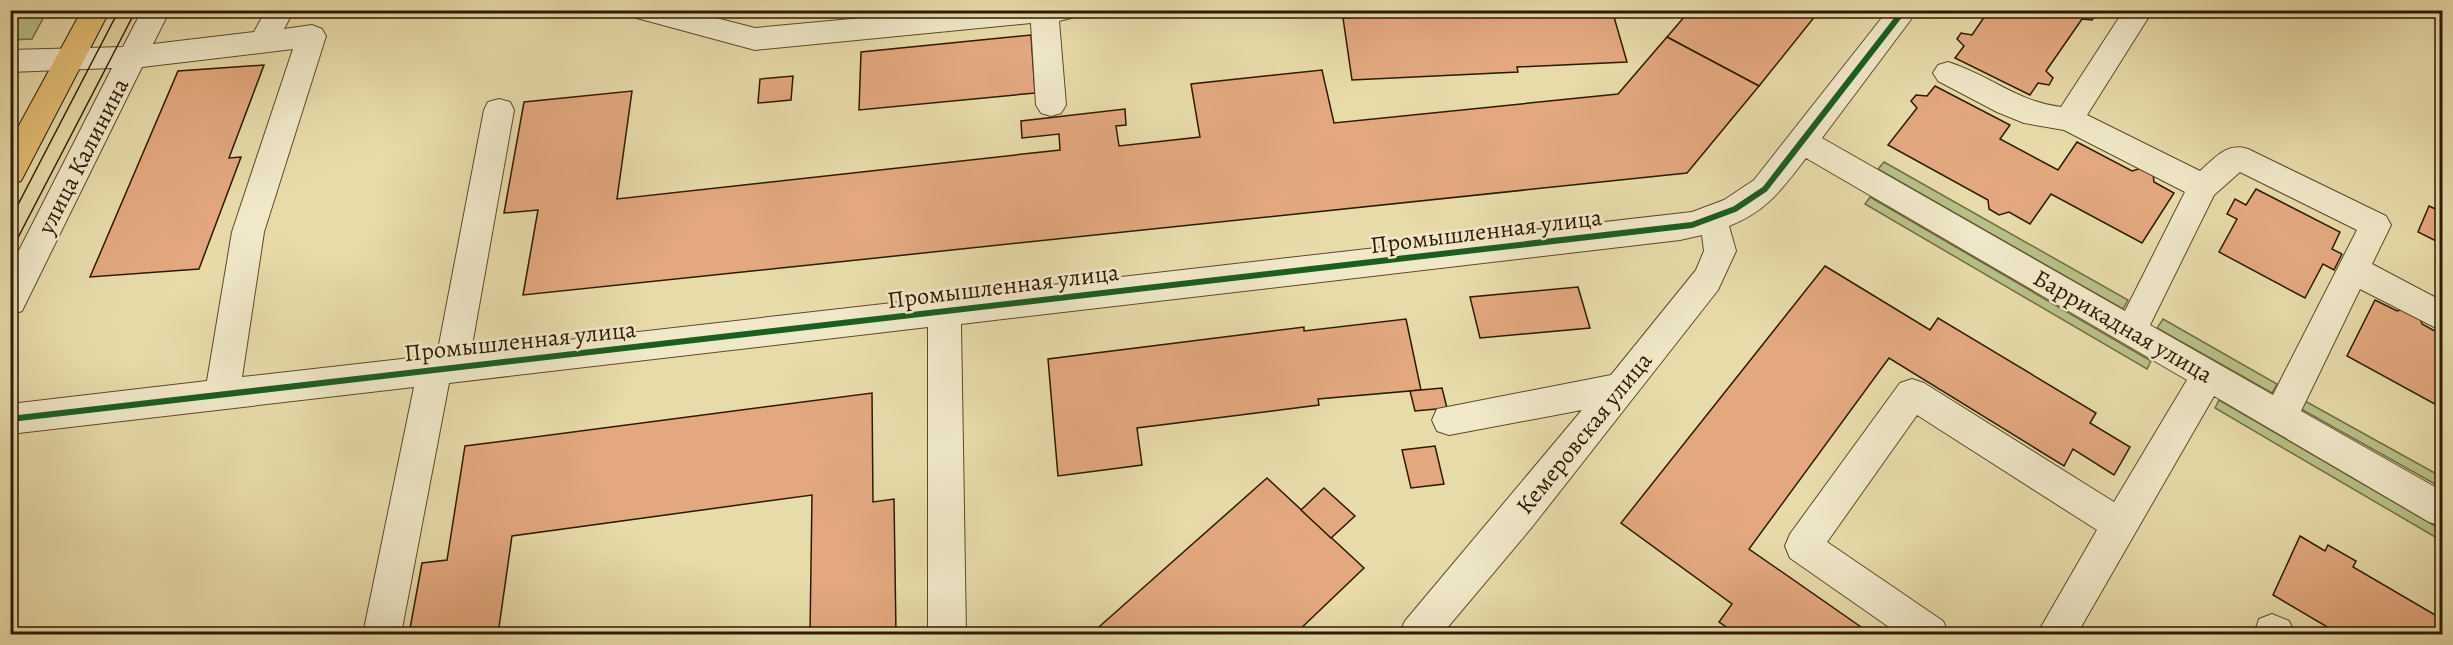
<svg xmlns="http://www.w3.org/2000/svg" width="2453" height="645" font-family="Alegreya,serif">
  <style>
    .green { fill: #b8c087; stroke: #736d44; stroke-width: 1.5 }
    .building { fill: #e3a880; stroke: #2e1a00; stroke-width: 1.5 }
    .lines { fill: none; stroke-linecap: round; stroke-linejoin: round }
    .minor-casing { stroke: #5c4a2a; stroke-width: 2 }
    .major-casing { stroke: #2e1a00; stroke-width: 2 }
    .minor { fill: #f0e8c8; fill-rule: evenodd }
    .major { fill: #e4be75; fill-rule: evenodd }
    .tram { stroke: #2e1a00; stroke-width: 1.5 }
    .cycleway-casing { stroke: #f0e8c8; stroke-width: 10 }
    .cycleway { stroke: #1b5e20; stroke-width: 6 }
    .labels { text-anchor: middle; stroke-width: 5; stroke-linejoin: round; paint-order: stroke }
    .street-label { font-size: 24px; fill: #2e1a00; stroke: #f0e8c8 }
  </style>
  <rect width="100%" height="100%" fill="#e8dbaa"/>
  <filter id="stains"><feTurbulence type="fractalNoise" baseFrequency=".00333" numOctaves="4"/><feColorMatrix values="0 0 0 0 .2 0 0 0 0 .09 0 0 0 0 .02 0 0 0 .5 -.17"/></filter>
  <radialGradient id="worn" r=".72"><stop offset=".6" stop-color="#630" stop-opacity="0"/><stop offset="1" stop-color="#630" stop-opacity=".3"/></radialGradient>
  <g class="green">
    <polygon points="23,11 47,11 32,39 11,40 11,33"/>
    <polygon points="1884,162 2128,300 2123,309 1878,169"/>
    <polygon points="1870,197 2151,361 2147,369 1865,204"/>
    <polygon points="2163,319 2277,384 2272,393 2157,328"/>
    <polygon points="2219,400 2442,530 2442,541 2215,408"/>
    <polygon points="2305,401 2442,477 2442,488 2301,409"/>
  </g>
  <g class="building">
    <polygon points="562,10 584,10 584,14 561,16"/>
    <polygon points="1513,10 1612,10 1627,62 1517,67 1518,72 1352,80 1343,18"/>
    <polygon points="1690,10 1820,10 1759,86 1667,37"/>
    <polygon points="1989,10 2092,10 2096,15 2092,20 2082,19 2046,71 2053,78 2049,85 2038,83 2030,95 1955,58 1964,46 1957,39 1961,33 1972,35"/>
    <polygon points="1031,35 1035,93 859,110 861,52"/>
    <polygon points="1667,37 1759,86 1687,173 523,295 538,210 504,213 524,102 632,91 617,199 1060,150 1059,134 1022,138 1021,121 1125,109 1126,125 1116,126 1119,146 1200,137 1191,84 1322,70 1334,123 1618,94"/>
    <polygon points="264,65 229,158 241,157 199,269 90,277 178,71"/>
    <polygon points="793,76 791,100 758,103 760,79"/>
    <polygon points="1935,86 2010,125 2000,139 2058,170 2077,142 2132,171 2142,168 2153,174 2154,182 2174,193 2142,243 2051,194 2030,224 2009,212 1999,215 1989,209 1988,200 1888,145 1917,108 1911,101 1916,95 1927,96"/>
    <polygon points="2256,189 2340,232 2332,249 2342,254 2334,270 2323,264 2305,298 2219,252 2237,219 2227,214 2235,199 2246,205"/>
    <polygon points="2429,206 2442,212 2442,244 2418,232"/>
    <polygon points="1825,266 1930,330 1938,318 2096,413 2090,423 2130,447 2114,475 2073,449 2064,466 1889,358 1749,549 1871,634 1737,634 1719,622 1732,604 1621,523"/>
    <polygon points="1578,287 1590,328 1480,338 1470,297"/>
    <polygon points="2375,300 2397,311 2406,308 2419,315 2422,324 2442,335 2442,408 2347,356"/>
    <polygon points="1406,319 1421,390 1318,399 1319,405 1137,428 1142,465 1058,476 1048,359 1304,327 1304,331"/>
    <polygon points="1442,388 1447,408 1415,411 1410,391"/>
    <polygon points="872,393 873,502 894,499 896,634 810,634 812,495 512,536 498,634 409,634 422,563 447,560 465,446"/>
    <polygon points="1435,446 1444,484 1411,488 1402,450"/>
    <polygon points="1267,478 1364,568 1295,634 1091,634"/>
    <polygon points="1324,488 1355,516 1331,538 1301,510"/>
    <polygon points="2300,536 2325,551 2328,545 2356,561 2353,567 2442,619 2442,634 2339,634 2273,595"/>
  </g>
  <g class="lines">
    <defs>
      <g id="minor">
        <path d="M 142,10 L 170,10 L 153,44 L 254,32 L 266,10 L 294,10 L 284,29 L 312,25 L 322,29 L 326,36 L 264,232 L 242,377 L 437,355 L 484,110 L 488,102 L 499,99 L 510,102 L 514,110 L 471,351 L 1692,212 L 1724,200 L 1754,180 L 1888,10 L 1918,10 L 1822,138 L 2125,311 L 2185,192 L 2064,130 L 2024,123 L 1997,112 L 1938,81 L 1933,73 L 1938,65 L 1948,62 C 1990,75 2015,101 2061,107 L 2124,10 L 2153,10 L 2087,115 L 2200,171 C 2215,158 2227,142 2248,149 L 2386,216 L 2391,225 L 2372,264 L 2442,301 L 2442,331 L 2360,289 L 2301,411 L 2442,491 L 2442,526 L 2429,522 L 2214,396 L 2077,634 L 2037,634 L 2097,530 L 1917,415 L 1827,542 L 1943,621 L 1949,634 L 1899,634 L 1790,558 L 1785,546 L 1790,534 L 1900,383 L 1912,379 L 1924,383 L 2114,502 L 2187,380 L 1806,158 C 1782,189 1767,211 1729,226 L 1736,251 L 1718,290 L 1532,527 L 1442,634 L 1399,634 L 1405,621 L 1582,410 L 1449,435 L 1437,431 L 1432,420 L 1437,409 L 1611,375 L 1696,270 L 1704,251 L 1702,235 L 1680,240 L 961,324 L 966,634 L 928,634 L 928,327 L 449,383 L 401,634 L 363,634 L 414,387 L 10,434 L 10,404 L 207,381 L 232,232 L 293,49 L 142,67 L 22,311 L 10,315 L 10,268 L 112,68 L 10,72 L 10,50 L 123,47 ZM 2240,172 L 2357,230 L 2273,395 L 2150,325 L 2214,195 Z"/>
        <polygon points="629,10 685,10 755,28 949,10 1079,10 1075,17 1059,21 1066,105 1061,113 1051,116 1041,113 1036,105 1031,23 755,50 633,17"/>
        <polygon points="2272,614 2289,621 2295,634 2254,634 2259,619"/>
      </g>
      <polygon id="major" points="82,10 110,10 21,181 10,184 10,142"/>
    </defs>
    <use href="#minor" class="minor-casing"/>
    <use href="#major" class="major-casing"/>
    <use href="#minor" class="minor"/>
    <use href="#major" class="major"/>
    <g class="tram">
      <polyline points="10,220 119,10"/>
      <polyline points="10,253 136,10"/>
    </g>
    <defs>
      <polyline id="cycleway" points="10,419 1692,225 1735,209 1765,189 1904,10"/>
    </defs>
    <use href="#cycleway" class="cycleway-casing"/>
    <use href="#cycleway" class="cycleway"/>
  </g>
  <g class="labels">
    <g class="street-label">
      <text transform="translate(83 156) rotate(-63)" y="8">улица Калинина</text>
      <text transform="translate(1486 231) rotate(-7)" y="8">Промышленная улица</text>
      <text transform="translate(1003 286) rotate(-7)" y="8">Промышленная улица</text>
      <text transform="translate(2123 326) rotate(30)" y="8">Баррикадная улица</text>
      <text transform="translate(520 341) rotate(-6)" y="8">Промышленная улица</text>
      <text transform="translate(1584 433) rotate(-51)" y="8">Кемеровская улица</text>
    </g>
  </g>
  <rect width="2453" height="645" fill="none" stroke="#e8dbaa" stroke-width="36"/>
  <rect x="12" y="12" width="2429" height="621" fill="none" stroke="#2e1a00" stroke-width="3"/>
  <rect x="18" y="18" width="2417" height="609" fill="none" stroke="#2e1a00" stroke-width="1.5"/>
  <rect width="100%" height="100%" filter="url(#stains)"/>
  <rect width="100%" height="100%" fill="url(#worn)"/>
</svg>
